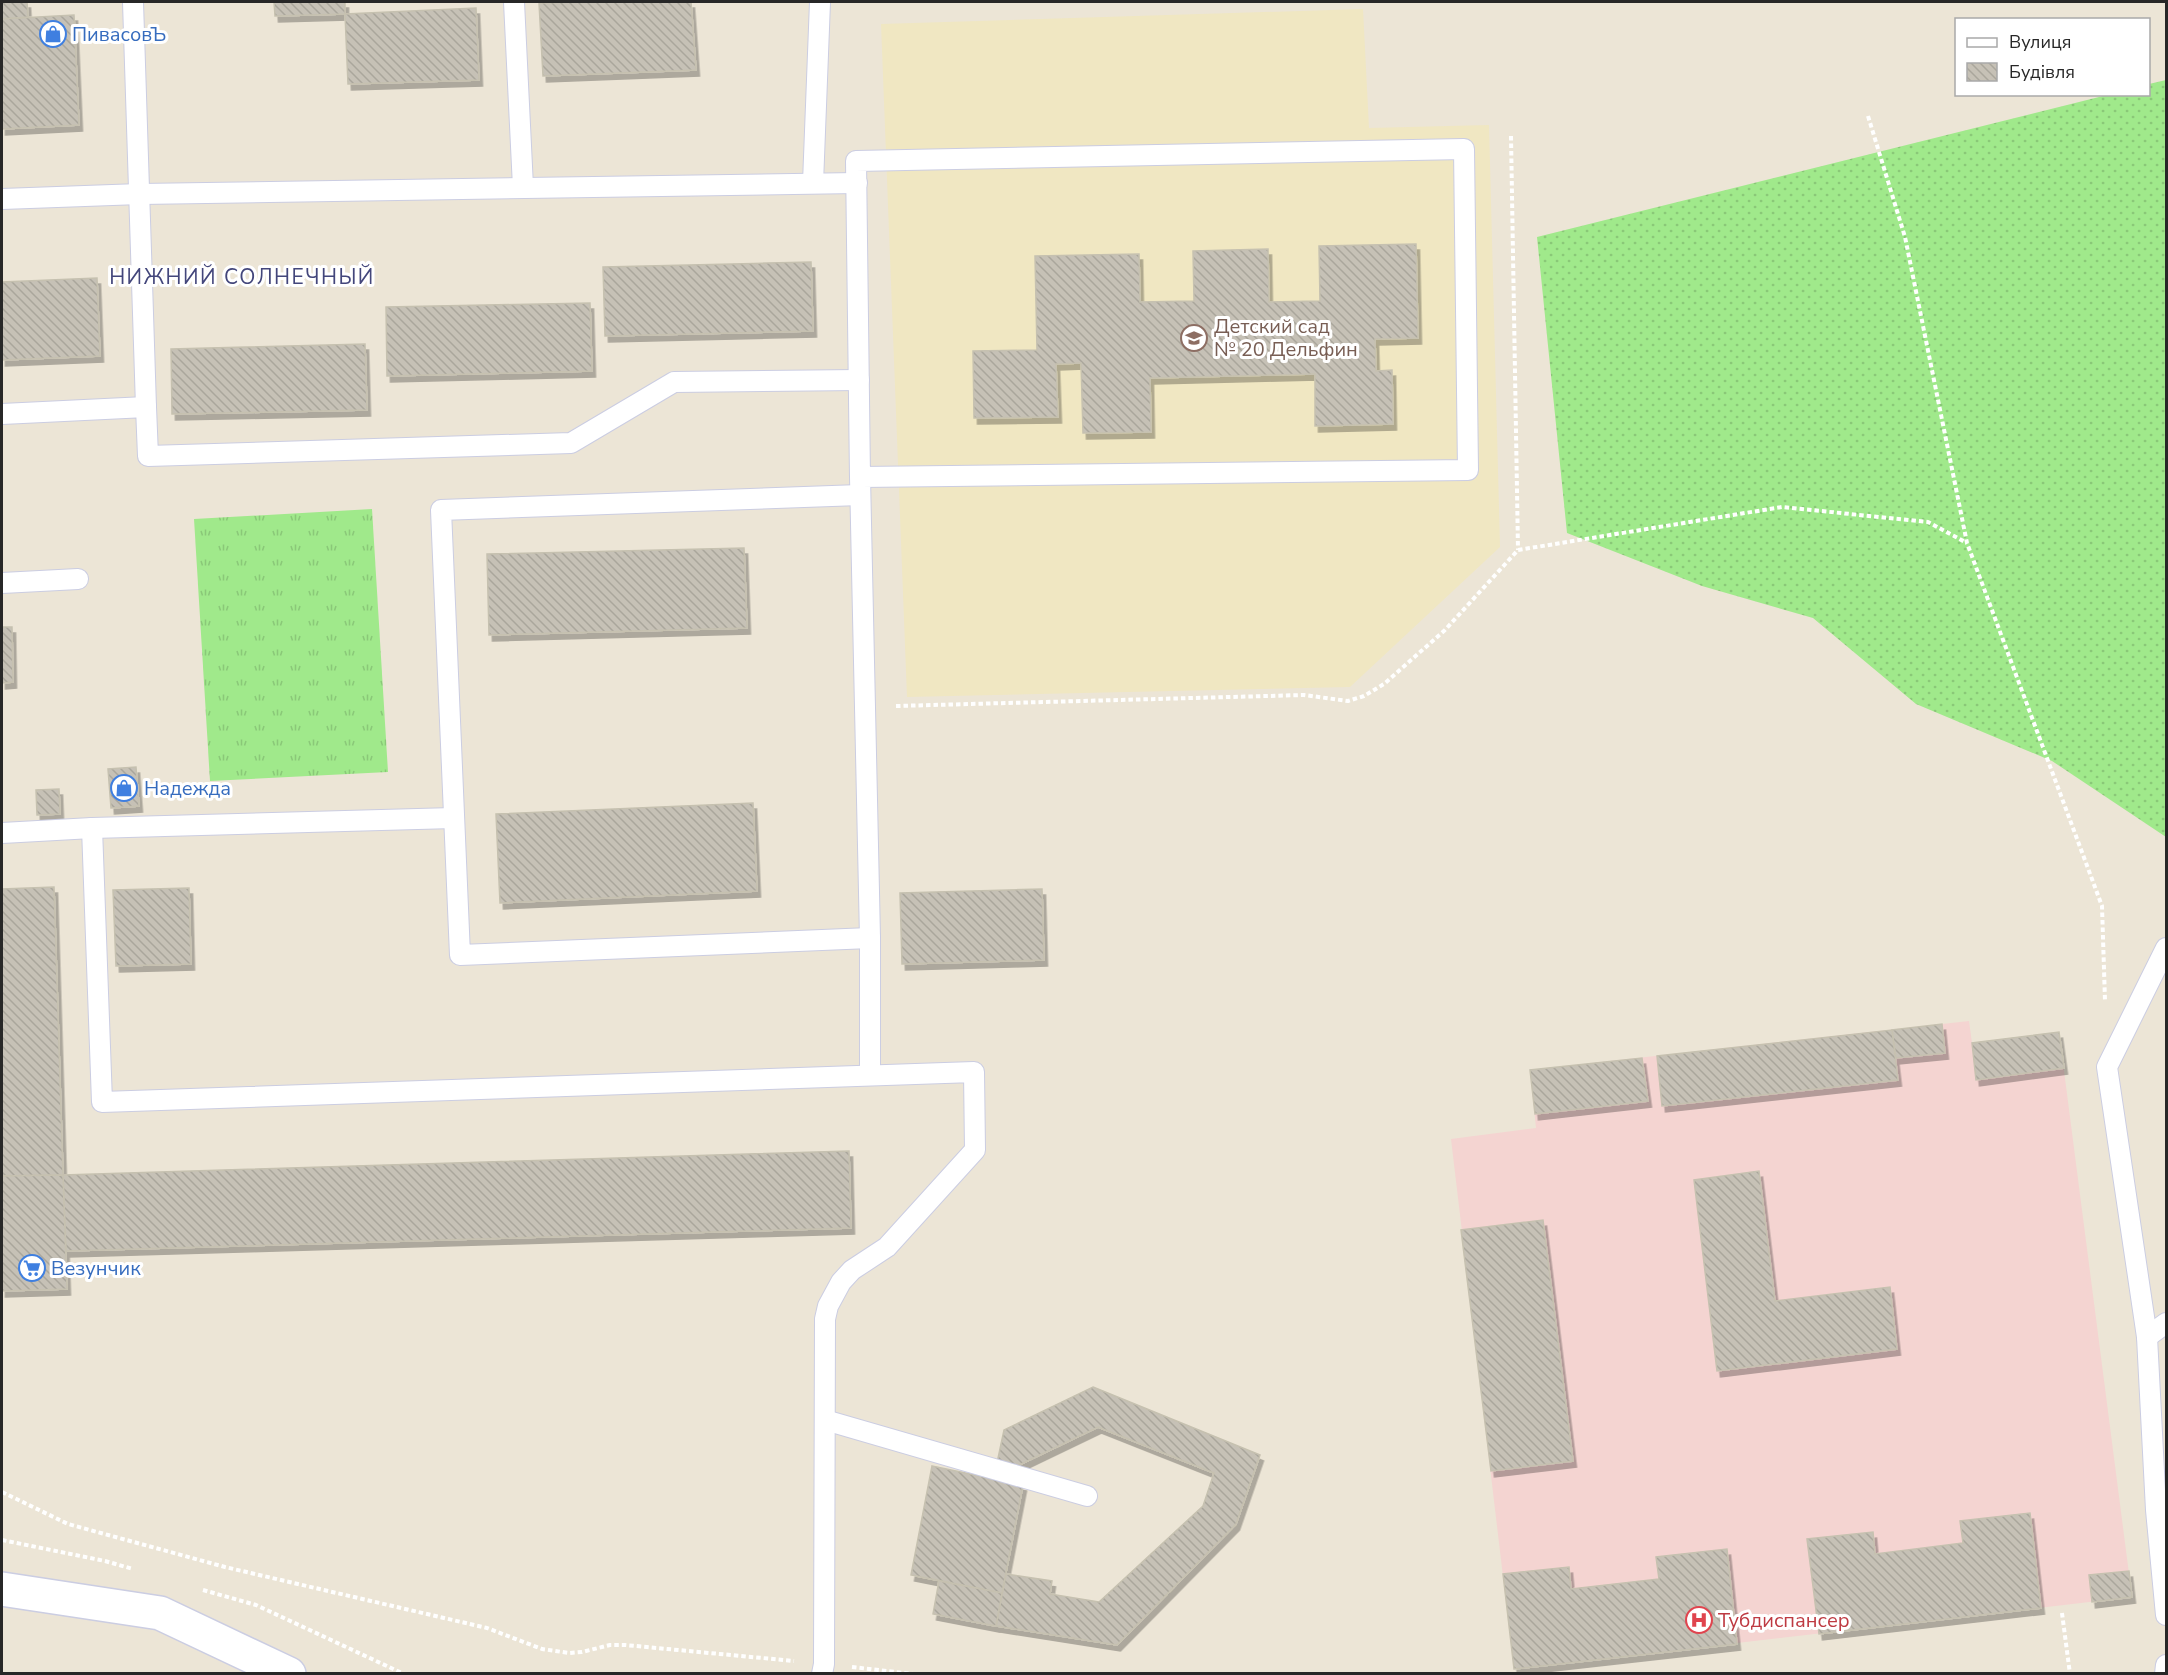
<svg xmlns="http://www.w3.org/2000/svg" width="2168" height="1675" font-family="'Nunito Sans',sans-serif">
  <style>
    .education { fill: #f0e7c2 }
    .medical { fill: #f4d4d1 }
    .grass { fill: url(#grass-tufts) }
    .garden { fill: url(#garden-dots) }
    .building { fill: url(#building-back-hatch); stroke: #c6c1b0; stroke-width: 1.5; filter: url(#shadow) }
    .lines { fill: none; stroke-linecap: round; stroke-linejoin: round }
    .lane-casing { stroke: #cbcde2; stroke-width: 22 }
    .secondary-casing { stroke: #cbcde2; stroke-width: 36 }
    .path { stroke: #fff; stroke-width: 4; stroke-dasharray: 4.5 3; stroke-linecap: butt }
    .lane { stroke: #fff; stroke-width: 20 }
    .secondary { stroke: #fff; stroke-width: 33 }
    .labels { text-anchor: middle; stroke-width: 6; stroke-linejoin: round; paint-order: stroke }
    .shop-label { font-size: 20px; fill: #366cbe; stroke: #fff; text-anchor: start }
    .education-label { font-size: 20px; fill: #785e54; stroke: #fff; text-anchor: start }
    .health-label { font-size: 20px; fill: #be3a42; stroke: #fff; text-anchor: start }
    .neighbourhood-label { font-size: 21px; letter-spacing: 1.5px; fill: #43467b; stroke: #fff }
  </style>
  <defs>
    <pattern id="grass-tufts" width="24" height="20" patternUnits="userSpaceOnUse" patternTransform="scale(1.5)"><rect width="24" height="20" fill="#a0e98b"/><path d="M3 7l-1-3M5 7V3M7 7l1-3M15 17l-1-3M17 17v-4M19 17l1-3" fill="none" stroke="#8ac878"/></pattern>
    <pattern id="garden-dots" width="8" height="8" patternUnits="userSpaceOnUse" patternTransform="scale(1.5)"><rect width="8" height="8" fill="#a0e98b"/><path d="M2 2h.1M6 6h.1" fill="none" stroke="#8ac878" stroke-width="1.8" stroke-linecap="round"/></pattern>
    <pattern id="building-back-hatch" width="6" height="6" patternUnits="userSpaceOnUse" patternTransform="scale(1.5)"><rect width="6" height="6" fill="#c6c1b6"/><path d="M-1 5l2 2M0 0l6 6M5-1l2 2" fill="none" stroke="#aaa69c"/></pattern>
    <filter id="shadow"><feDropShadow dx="3.5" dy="6" stdDeviation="0" flood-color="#0004"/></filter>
  </defs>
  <rect width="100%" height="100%" fill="#ece5d6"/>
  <polygon class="education" points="1363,9 1369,128 1489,125 1500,547 1350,687 907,697 881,24"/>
  <polygon class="medical" points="1969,1021 1972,1043 2059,1032 2132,1597 1514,1669 1451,1139 1536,1128 1530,1070"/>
  <polygon class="grass" points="372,509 388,772 210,781 194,519"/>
  <polygon class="garden" points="2166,80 2166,837 2052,761 1916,704 1813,618 1702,586 1567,533 1537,237 2107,95 2148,94 2149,84"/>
  <g class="building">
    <polygon points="2,2 27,2 28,17 2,19"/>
    <polygon points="274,2 345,2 345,14 275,16"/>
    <polygon points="572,2 691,2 696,70 543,76 539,3"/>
    <polygon points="476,8 479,80 348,84 345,14"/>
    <polygon points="74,15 79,125 2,129 2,19"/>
    <polygon points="1416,244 1418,338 1375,339 1376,371 1392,370 1393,424 1315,426 1315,374 1150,378 1151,432 1083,433 1081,363 1056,364 1058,417 974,418 973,351 1037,350 1035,256 1139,254 1140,302 1194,301 1193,251 1268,249 1269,302 1320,301 1319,246"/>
    <polygon points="811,262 813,331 605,336 603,267"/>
    <polygon points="97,278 100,356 2,360 2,282"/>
    <polygon points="590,303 592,371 387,376 386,307"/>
    <polygon points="365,344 367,410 172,414 171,349"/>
    <polygon points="744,548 747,628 489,635 487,554"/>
    <polygon points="2,627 12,627 13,682 2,683"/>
    <polygon points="136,767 139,806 111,808 108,769"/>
    <polygon points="59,789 60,814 37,815 36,790"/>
    <polygon points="753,803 757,891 500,903 496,814"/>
    <polygon points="54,887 63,1175 2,1176 2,889"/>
    <polygon points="189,888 191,964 116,966 113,890"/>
    <polygon points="1042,889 1044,960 902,964 900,893"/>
    <polygon points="1942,1024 1945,1053 1896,1058 1892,1030"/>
    <polygon points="1892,1030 1898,1080 1662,1106 1657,1056"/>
    <polygon points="2059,1032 2064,1068 1976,1080 1972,1043"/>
    <polygon points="1642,1058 1648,1101 1535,1114 1530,1070"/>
    <polygon points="849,1151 851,1228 66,1251 63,1175"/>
    <polygon points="1759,1171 1775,1301 1890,1287 1897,1349 1717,1371 1694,1180"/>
    <polygon points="63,1175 67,1289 2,1291 2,1176"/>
    <polygon points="1543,1220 1573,1461 1491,1471 1461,1230"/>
    <polygon points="1093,1387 1260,1455 1236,1524 1117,1645 996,1626 1006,1574 1052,1581 1050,1594 1099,1602 1203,1506 1214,1473 1098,1427 1015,1467 997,1463 1004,1430"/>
    <polygon points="932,1466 1023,1485 1002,1593 911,1575"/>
    <polygon points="2030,1513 2041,1608 1819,1634 1807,1539 1873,1532 1875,1554 1963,1543 1960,1521"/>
    <polygon points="1727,1549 1737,1644 1514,1669 1503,1574 1569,1567 1571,1589 1659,1579 1656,1557"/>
    <polygon points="2129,1571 2132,1597 2092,1602 2089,1575"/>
    <polygon points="939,1581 1002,1593 996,1626 933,1614"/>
  </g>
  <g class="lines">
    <defs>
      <g id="lane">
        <polyline points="133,2 146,407"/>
        <polyline points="514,2 523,187"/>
        <polyline points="813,183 820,2"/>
        <polyline points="2,199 140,194 857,183"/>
        <polyline points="2,414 146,407 148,456 571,443 674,382 859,380"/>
        <polyline points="860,477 1468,470 1464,149 856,161 860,477 870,938 870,1075"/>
        <polyline points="860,495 441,510 460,955 870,938"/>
        <polyline points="2,583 78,579"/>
        <polyline points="92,828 102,1102 974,1072 975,1150 887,1247 852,1270 841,1282 828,1306 825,1319 824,1664 822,1674"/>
        <polyline points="2,833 92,828 454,818"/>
        <polyline points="2166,948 2107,1067 2147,1337 2156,1510 2166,1615"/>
        <polyline points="2147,1337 2166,1323"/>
        <polyline points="825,1420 1087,1496"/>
        <polyline points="2165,1674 2166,1665"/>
      </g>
      <polyline id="secondary" points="2,1589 160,1613 289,1674"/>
    </defs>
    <use href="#lane" class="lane-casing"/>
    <use href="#secondary" class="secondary-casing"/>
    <g class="path">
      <polyline points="1868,116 1905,237 1967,543 2102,906 2105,1001"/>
      <polyline points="1511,136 1518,550"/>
      <polyline points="896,706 1304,695 1348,701 1364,696 1384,684 1445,630 1518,550 1782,507 1928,522 1967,543"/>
      <polyline points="2,1492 68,1524 225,1567 487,1628 542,1649 569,1653 582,1652 610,1645 625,1645 794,1661"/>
      <polyline points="2,1540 105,1561 133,1569"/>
      <polyline points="203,1590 256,1605 404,1674"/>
      <polyline points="2062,1613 2070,1674"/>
      <polyline points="852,1667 913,1674"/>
    </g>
    <use href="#lane" class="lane"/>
    <use href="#secondary" class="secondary"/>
  </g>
  <defs>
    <symbol id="shop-ring" viewBox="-11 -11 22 22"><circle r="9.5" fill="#fff" stroke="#3f7fe0" stroke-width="1.5"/><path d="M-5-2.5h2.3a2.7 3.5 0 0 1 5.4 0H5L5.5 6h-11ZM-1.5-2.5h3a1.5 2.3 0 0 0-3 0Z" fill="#3f7fe0"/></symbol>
    <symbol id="school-ring" viewBox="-11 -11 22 22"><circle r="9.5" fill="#fff" stroke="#8d6e63" stroke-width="1.5"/><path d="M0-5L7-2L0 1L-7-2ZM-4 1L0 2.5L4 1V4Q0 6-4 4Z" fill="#8d6e63"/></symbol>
    <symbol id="supermarket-ring" viewBox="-11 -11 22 22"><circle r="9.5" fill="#fff" stroke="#3f7fe0" stroke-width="1.5"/><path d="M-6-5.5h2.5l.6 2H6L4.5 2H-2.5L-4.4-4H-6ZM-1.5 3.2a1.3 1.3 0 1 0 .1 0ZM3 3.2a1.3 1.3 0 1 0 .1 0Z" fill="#3f7fe0"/></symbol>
    <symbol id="hospital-ring" viewBox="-11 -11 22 22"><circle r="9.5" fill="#fff" stroke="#e0444e" stroke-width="1.5"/><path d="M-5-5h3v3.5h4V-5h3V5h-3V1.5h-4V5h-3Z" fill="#e0444e"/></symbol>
  </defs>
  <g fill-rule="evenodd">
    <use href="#shop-ring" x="38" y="19" width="30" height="30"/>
    <use href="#school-ring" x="1179" y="323" width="30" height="30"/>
    <use href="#shop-ring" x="109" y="773" width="30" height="30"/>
    <use href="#supermarket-ring" x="17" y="1253" width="30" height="30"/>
    <use href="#hospital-ring" x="1684" y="1605" width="30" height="30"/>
  </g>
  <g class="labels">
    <g class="shop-label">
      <text x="72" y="41">ПивасовЪ</text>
      <text x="144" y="795">Надежда</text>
      <text x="51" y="1275">Везунчик</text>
    </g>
    <g class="education-label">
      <text x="1214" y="333">Детский сад<tspan x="1214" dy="23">№ 20 Дельфин</tspan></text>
    </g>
    <g class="health-label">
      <text x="1718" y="1627">Тубдиспансер</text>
    </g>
    <g class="neighbourhood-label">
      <text x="242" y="284">НИЖНИЙ СОЛНЕЧНЫЙ</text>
    </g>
  </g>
  <rect width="2168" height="1675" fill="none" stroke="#272727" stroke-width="6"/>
  <rect x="1955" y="18" width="195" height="78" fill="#ffffff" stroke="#a9a9a9" stroke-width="1.5"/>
  <rect x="1967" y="38" width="30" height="9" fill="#ffffff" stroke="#a9a9a9" stroke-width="1.5"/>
  <text x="2009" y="48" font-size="18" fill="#272727">Вулиця</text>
  <rect x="1967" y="63" width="30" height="18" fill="url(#building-back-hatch)" stroke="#a9a9a9" stroke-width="1.5"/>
  <text x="2009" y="78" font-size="18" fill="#272727">Будівля</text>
</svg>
